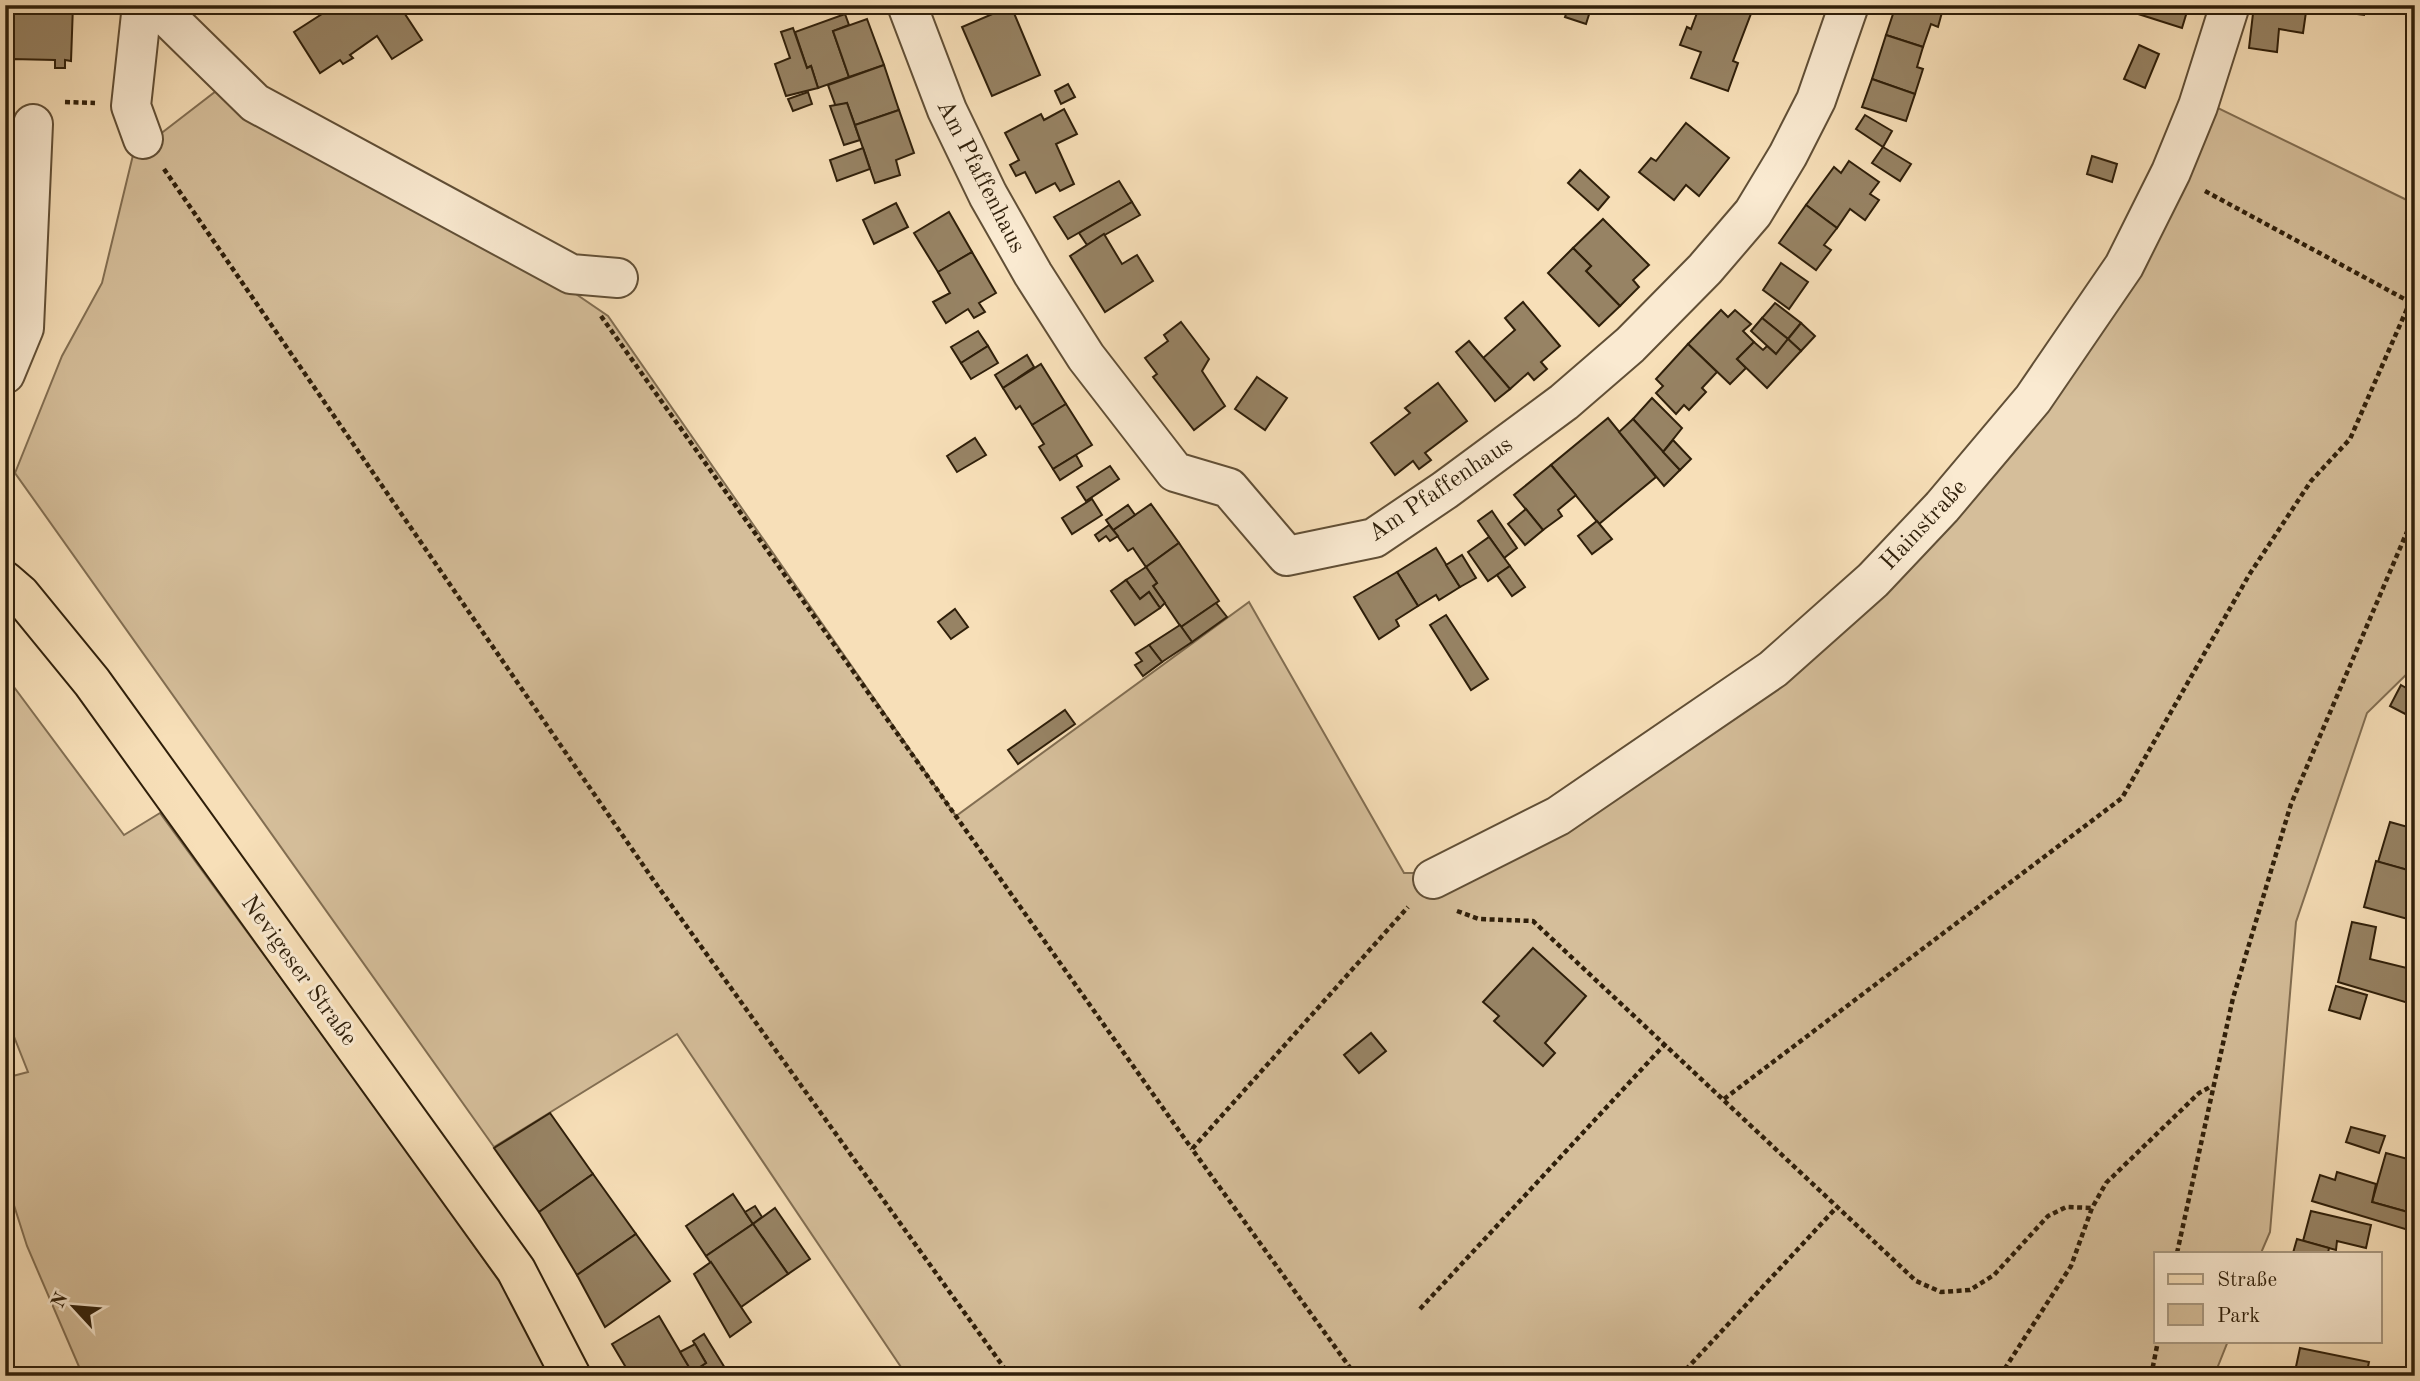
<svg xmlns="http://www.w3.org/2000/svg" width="2420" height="1381" font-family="'Old Standard TT',serif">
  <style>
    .green { fill: #d5be9a; stroke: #826e52; stroke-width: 2 }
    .building { fill: #978364; stroke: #2f1f0a; stroke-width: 2 }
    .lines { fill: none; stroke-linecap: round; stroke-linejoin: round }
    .minor-casing { stroke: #614f36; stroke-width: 42 }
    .major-casing { stroke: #2f1f0a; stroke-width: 42 }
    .path { stroke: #2f1f0a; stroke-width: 4.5; stroke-dasharray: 5 3.5; stroke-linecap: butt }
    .minor { stroke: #faead1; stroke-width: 38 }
    .major { stroke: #f7dfb8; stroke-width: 38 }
    .labels { text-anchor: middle; stroke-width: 6; stroke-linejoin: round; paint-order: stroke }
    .street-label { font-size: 24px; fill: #2f1f0a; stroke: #faead1 }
  </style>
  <rect width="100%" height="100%" fill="#f7dfb8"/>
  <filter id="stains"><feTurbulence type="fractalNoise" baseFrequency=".00286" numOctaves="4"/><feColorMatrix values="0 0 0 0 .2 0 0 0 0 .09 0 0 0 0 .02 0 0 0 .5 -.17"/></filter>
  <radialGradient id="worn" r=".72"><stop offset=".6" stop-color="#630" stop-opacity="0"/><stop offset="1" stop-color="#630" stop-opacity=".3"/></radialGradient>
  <g class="green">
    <polygon points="220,88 535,266 608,316 956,816 1249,602 1404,873 1468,873 1802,668 1899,581 2005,459 2120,303 2182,194 2216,107 2415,204 2415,666 2367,713 2296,922 2270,1232 2261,1253 2156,1253 2156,1341 2228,1341 2214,1376 907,1376 677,1034 494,1147 15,473 62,356 102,283 133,155"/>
    <polygon points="5,675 124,835 160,813 409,1153 530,1325 556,1376 83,1376 27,1246 10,1193 5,1190 5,1078 28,1072 5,1014"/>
  </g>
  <g class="building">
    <polygon points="5,5 73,5 71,61 65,60 65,68 55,68 55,60 12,59 11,66 5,66"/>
    <polygon points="336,5 399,5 422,40 392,59 377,36 350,55 353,58 343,64 340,60 320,73 294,32"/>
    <polygon points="1569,5 1592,5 1586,24 1565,17"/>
    <polygon points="1700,5 1736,5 1752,11 1733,61 1738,63 1728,91 1691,78 1701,52 1680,45 1687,27 1691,29"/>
    <polygon points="1896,5 1944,5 1938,27 1931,24 1923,47 1886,35"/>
    <polygon points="2134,5 2189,5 2182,28 2132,12"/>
    <polygon points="2254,5 2307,5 2303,33 2279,29 2277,52 2249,48"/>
    <polygon points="2349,5 2365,5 2364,15 2348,13"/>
    <polygon points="1011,6 1040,75 992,96 962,27"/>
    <polygon points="845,14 849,25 833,31 849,77 818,88 811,66 807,68 795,32"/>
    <polygon points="867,19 884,65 849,77 833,31"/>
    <polygon points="793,28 807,68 811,66 818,88 786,96 775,64 790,58 781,32"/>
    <polygon points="1886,35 1923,47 1917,67 1923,69 1915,94 1872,79"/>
    <polygon points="2139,45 2159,54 2145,88 2124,79"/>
    <polygon points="884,65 899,110 855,125 847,103 836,107 828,85"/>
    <polygon points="1872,79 1915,94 1906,121 1862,107"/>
    <polygon points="1068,84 1075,97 1061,104 1055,91"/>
    <polygon points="808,92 812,104 793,111 788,99"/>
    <polygon points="847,103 860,140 844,145 830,106"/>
    <polygon points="1064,109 1077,134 1056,144 1074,184 1060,191 1055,183 1036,193 1025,172 1016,176 1010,165 1019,160 1005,133 1041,114 1044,120"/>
    <polygon points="899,110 914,153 896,160 900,175 875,183 855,125"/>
    <polygon points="1865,115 1892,131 1883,147 1856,129"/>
    <polygon points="1686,123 1729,158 1699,196 1686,185 1674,200 1639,172 1651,158 1656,161"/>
    <polygon points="1883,147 1911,164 1900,181 1872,163"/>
    <polygon points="863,148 870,169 837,181 830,160"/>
    <polygon points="2092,156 2117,164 2112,182 2087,174"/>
    <polygon points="1849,161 1879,182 1870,194 1879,200 1865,220 1850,209 1837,228 1806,205 1834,167 1841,173"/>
    <polygon points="1580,170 1609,197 1598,210 1568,183"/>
    <polygon points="1119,181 1132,202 1068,239 1054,217"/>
    <polygon points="1132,202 1140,215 1087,245 1079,233"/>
    <polygon points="896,203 908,227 874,244 863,220"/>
    <polygon points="1806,205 1837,228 1824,245 1831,250 1816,270 1779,243"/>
    <polygon points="949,212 972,252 938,272 914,233"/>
    <polygon points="1603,219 1649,265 1633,280 1639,287 1620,306 1586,271 1591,266 1573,248"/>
    <polygon points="1104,234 1122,264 1137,255 1153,281 1105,312 1070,256"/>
    <polygon points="1573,248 1591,266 1586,271 1620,306 1599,326 1548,273"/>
    <polygon points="972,252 996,293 979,303 985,312 974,318 968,309 946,323 933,302 950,293 938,272"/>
    <polygon points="1781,263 1808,282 1789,309 1763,290"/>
    <polygon points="1523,302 1560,346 1541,362 1547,369 1534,380 1528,373 1510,389 1483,358 1515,330 1505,318"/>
    <polygon points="1775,303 1801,323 1788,339 1762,318"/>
    <polygon points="1721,310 1728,317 1735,310 1751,324 1743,331 1754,342 1737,359 1746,368 1730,384 1688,344"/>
    <polygon points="1762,318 1788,339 1776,354 1751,331"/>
    <polygon points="1181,322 1209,359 1202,371 1225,406 1194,430 1153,377 1157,374 1145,358 1168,341 1164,335"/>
    <polygon points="1801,323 1815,336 1801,351 1788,339"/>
    <polygon points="978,331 988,346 961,363 951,347"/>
    <polygon points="1788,339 1801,351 1767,388 1737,359 1754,342 1763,350 1767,346 1776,354"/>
    <polygon points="1469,341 1510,389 1495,401 1456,352"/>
    <polygon points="1688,344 1717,372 1702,388 1706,392 1689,410 1684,405 1676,414 1656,393 1663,386 1656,379"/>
    <polygon points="988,346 998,363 971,379 961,363"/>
    <polygon points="1027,355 1034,367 1003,388 995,375"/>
    <polygon points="1041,364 1066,404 1032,425 1020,406 1016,409 1003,388"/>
    <polygon points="1257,377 1287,398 1265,430 1235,409"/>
    <polygon points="1438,383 1467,421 1425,453 1431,460 1419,469 1413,461 1395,475 1371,443 1410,413 1405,408"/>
    <polygon points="1652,398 1682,428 1663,452 1633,419"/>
    <polygon points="1066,404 1092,445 1053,469 1039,447 1044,444 1032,425"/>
    <polygon points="1608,418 1656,477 1599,524 1551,465"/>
    <polygon points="1633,419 1680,470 1664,486 1619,432"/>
    <polygon points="975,438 986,455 957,472 947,456"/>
    <polygon points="1673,440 1691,459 1680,470 1663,452"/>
    <polygon points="1076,455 1082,466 1060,480 1053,469"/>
    <polygon points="1551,465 1576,495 1558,510 1562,516 1543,530 1514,495"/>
    <polygon points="1110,466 1119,479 1086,501 1077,487"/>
    <polygon points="1092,499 1102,515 1072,534 1062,518"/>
    <polygon points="1151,504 1179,543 1146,567 1133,548 1128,551 1113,530"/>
    <polygon points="1128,505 1135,515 1113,530 1106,520"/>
    <polygon points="1526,509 1543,530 1525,545 1508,524"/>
    <polygon points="1492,511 1517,548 1504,558 1478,521"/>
    <polygon points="1597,521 1612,539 1592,554 1578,536"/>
    <polygon points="1109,525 1118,536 1110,541 1106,536 1099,541 1095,535"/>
    <polygon points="1489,537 1510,566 1488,581 1468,552"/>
    <polygon points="1179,543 1219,601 1181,627 1153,586 1157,583 1146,567"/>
    <polygon points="1436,548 1460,587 1439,600 1436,595 1418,606 1397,572"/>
    <polygon points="1462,555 1476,578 1460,587 1446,565"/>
    <polygon points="1510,566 1525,587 1512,596 1497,575"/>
    <polygon points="1146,567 1157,583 1153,586 1165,603 1160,608 1149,592 1140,599 1126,580"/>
    <polygon points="1397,572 1418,606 1396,620 1399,626 1379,639 1354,597"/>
    <polygon points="1126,580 1140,599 1149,592 1160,608 1135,625 1111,591"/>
    <polygon points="1216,603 1227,617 1192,642 1181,627"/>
    <polygon points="955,609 968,627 951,639 938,622"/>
    <polygon points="1446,615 1488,679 1471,690 1430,625"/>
    <polygon points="1180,625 1192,642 1162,662 1149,645"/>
    <polygon points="1149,645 1162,662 1143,676 1135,665 1142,661 1136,653"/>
    <polygon points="2401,685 2415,693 2415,719 2390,706"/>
    <polygon points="1065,710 1075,724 1018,764 1008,750"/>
    <polygon points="2390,822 2415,829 2415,872 2378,862"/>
    <polygon points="2376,861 2415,872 2415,921 2364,907"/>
    <polygon points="2352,922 2376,927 2370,959 2415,970 2415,1005 2338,982"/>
    <polygon points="1533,948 1586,996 1545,1043 1555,1053 1543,1066 1494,1021 1499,1016 1483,1002"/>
    <polygon points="2336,986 2367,995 2360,1019 2329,1010"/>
    <polygon points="1371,1033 1386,1051 1359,1073 1344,1055"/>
    <polygon points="550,1113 593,1174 539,1212 494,1148"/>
    <polygon points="2351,1127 2385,1136 2379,1153 2346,1142"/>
    <polygon points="2386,1153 2415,1161 2415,1214 2372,1202"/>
    <polygon points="2337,1172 2376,1184 2372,1202 2415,1214 2415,1232 2312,1201 2320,1175 2335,1180"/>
    <polygon points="593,1174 636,1234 577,1275 539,1212"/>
    <polygon points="733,1194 753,1224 706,1256 686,1226"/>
    <polygon points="755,1206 762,1217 753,1224 745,1212"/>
    <polygon points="775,1208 810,1259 788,1274 753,1224"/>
    <polygon points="2311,1211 2371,1225 2366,1248 2337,1241 2336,1250 2303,1241"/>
    <polygon points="753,1224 788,1274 741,1307 706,1256"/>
    <polygon points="636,1234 670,1281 605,1327 577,1275"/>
    <polygon points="2297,1239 2329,1248 2328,1253 2293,1253"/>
    <polygon points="711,1262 751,1322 730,1337 694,1274"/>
    <polygon points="659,1316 692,1372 685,1376 631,1376 612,1344"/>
    <polygon points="704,1334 728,1373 723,1376 694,1376 692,1372 706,1363 693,1341"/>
    <polygon points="695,1344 706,1363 692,1372 680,1352"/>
    <polygon points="2300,1348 2369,1362 2366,1376 2294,1376"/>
  </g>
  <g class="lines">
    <defs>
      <g id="minor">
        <polyline points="142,5 131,106 143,139"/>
        <polyline points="155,5 255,103 571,274 618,278"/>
        <polyline points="907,5 947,110 988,195 1033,274 1086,357 1175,472 1229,488 1287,556 1374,538 1445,490 1564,402 1630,345 1705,269 1753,213 1788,155 1816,100 1849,5"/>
        <polyline points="5,374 24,328 33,124"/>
        <polyline points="1433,879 1558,816 1773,669 1873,580 1942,507 2033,399 2124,266 2171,172 2198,106 2230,5"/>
      </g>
      <polyline id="major" points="5,581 20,594 92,682 516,1270 571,1376"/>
    </defs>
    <use href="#minor" class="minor-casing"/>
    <use href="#major" class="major-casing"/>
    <g class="path">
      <polyline points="65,102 95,103"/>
      <polyline points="164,169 654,881 1010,1376"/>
      <polyline points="2205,191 2410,302"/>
      <polyline points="2411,303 2415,329"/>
      <polyline points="601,316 1192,1149"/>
      <polyline points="1457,911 1479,919 1533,921 1916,1281 1941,1292 1970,1290 1994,1275 2048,1216 2066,1207 2092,1208"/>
      <polyline points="1724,1099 2122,798 2249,575 2311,481 2350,439 2410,302"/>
      <polyline points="2177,1253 2233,998 2291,804 2415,513"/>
      <polyline points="1420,1309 1665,1044"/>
      <polyline points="1356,1376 1192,1149 1408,907"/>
      <polyline points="1680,1376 1836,1208"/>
      <polyline points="2000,1376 2071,1266 2092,1208 2106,1183 2199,1093 2212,1086"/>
      <polyline points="2151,1376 2158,1341"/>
    </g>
    <use href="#minor" class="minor"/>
    <use href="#major" class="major"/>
  </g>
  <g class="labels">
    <g class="street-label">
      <text transform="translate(982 176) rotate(63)" y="8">Am Pfaffenhaus</text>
      <text transform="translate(1440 488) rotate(-34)" y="8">Am Pfaffenhaus</text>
      <text transform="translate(1923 524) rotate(-47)" y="8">Hainstraße</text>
      <text transform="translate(300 970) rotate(54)" y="8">Nevigeser Straße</text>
    </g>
  </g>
  <rect width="2420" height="1381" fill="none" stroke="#f7dfb8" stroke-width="28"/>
  <rect x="7" y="7" width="2406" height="1367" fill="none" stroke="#2f1f0a" stroke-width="3.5"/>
  <rect x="14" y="14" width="2392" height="1353" fill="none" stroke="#2f1f0a" stroke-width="2"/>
  <rect x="2154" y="1252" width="228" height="91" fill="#faead1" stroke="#a99981" stroke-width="2"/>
  <rect x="2168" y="1274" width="35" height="10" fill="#f7dfb8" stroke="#a99981" stroke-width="2"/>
  <text x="2217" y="1286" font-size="21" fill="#2f1f0a">Straße</text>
  <rect x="2168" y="1304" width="35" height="21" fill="#d5be9a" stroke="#a99981" stroke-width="2"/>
  <text x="2217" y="1322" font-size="21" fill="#2f1f0a">Park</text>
  <g transform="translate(74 1307) rotate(296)" stroke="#faead1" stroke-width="5" paint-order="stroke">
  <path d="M0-5L12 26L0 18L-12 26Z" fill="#2f1f0a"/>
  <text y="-10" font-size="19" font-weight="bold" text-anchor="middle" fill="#2f1f0a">N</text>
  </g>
  <rect width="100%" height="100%" filter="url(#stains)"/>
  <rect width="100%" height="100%" fill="url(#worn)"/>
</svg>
